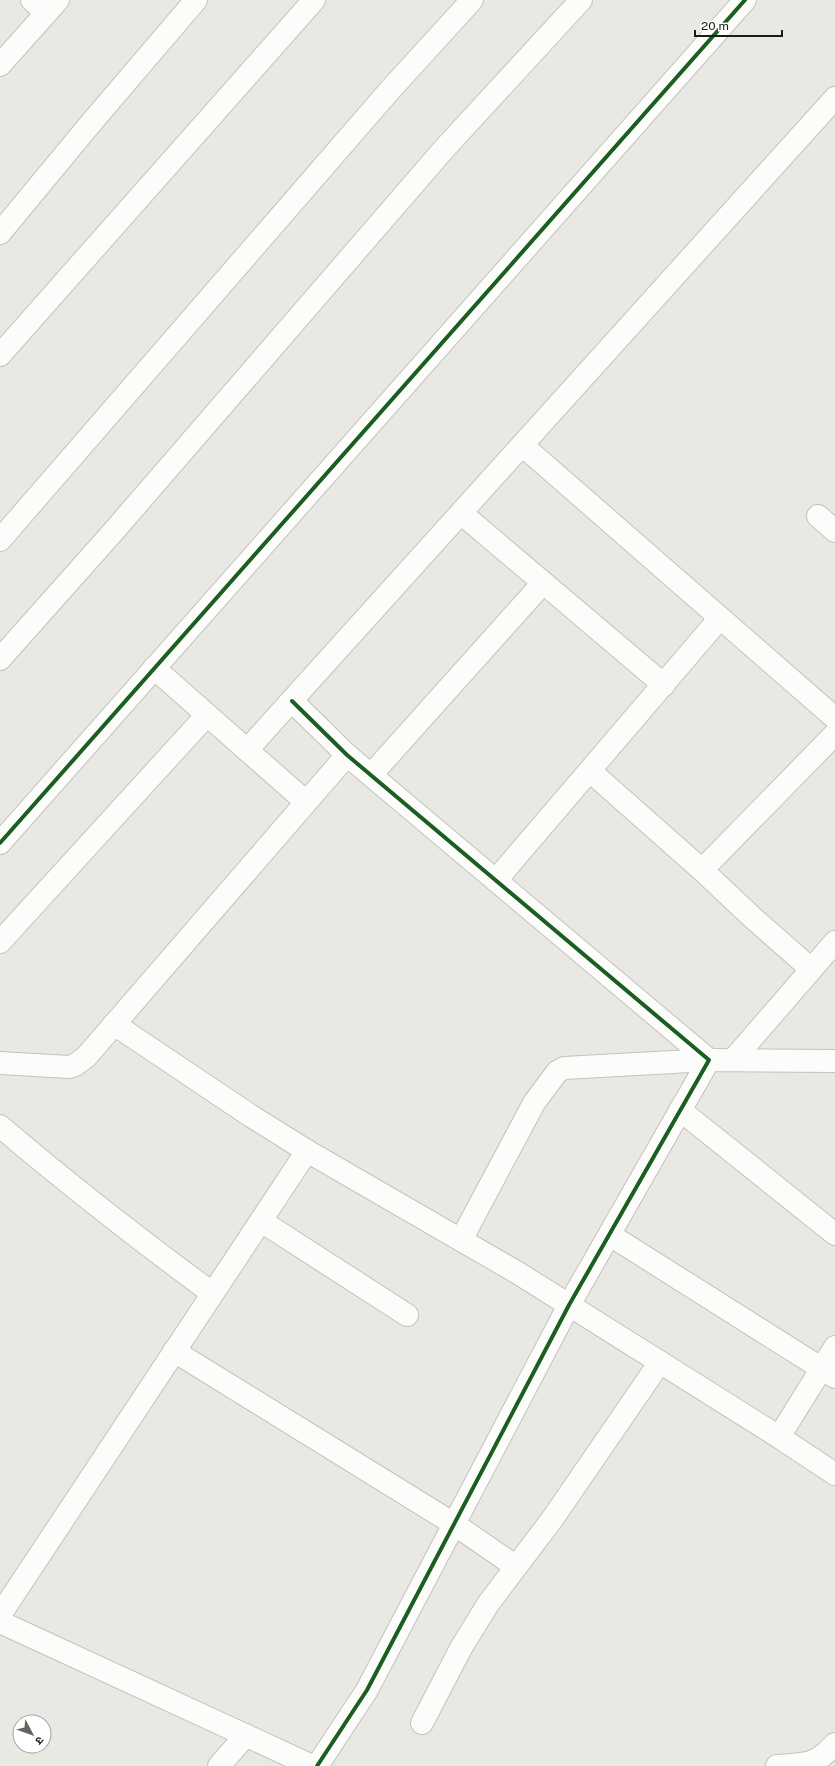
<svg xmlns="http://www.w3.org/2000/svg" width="835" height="1766" font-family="'Public Sans','Noto Sans Devanagari',sans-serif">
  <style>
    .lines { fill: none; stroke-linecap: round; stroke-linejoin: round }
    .minor-casing { stroke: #c2c2bf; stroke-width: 24 }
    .minor { stroke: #fcfcfb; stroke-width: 22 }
    .cycleway-casing { stroke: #fff; stroke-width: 6 }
    .cycleway { stroke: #1b5e20; stroke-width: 4 }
  </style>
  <rect width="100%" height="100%" fill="#eae8e3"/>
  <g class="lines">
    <defs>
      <g id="minor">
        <polyline points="32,0 46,13"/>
        <polyline points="0,65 58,0"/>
        <polyline points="0,233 91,123 196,0"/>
        <polyline points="0,355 314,0"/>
        <polyline points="522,445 835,718"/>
        <polyline points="461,513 664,685"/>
        <polyline points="818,516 835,531"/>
        <polyline points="0,540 390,90 472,0"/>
        <polyline points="0,659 113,532 444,149 581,0"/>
        <polyline points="154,668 306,802"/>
        <polyline points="292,701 347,755 709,1060 569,1305 367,1690 317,1766"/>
        <polyline points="247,750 835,98"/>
        <polyline points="590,771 702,870 753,918 811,969"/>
        <polyline points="371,775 543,583"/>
        <polyline points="0,843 745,0"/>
        <polyline points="702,870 835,734"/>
        <polyline points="496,880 720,618"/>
        <polyline points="0,942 207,715"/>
        <polyline points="114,1024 251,1116 307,1151 518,1273 779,1437 835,1474"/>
        <polyline points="733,1060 835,942"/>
        <polyline points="0,1063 69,1067 75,1065 86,1057 347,755"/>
        <polyline points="680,1110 835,1234"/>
        <path d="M 0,1126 C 69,1185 140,1240 212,1293"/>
        <polyline points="261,1221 407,1315"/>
        <polyline points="610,1235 835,1377"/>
        <polyline points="461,1240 534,1103 557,1072 564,1068 709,1060 835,1061"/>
        <polyline points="174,1351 454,1524 515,1566"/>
        <polyline points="779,1437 835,1347"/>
        <polyline points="0,1615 307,1151"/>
        <polyline points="0,1622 312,1766"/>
        <polyline points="422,1723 461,1648 488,1604 553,1518 660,1362"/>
        <polyline points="219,1766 246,1735"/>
        <path d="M 777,1766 C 806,1764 815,1766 835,1744"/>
      </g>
    </defs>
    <use href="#minor" class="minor-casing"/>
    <use href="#minor" class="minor"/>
    <defs>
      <g id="cycleway">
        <polyline points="292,701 347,755 709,1060 569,1305 367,1690 317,1766"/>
        <polyline points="0,843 745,0"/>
      </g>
    </defs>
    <use href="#cycleway" class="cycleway-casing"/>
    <use href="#cycleway" class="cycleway"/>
  </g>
  <g transform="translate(32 1734) rotate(131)"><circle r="19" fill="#ffffff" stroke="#a4a4a4"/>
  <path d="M0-3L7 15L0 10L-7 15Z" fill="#636361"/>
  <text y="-6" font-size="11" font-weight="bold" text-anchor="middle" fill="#1b1b1b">उ</text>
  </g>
  <path d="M695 30v6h87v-6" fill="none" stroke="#1b1b1b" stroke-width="2"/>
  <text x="701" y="30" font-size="12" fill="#1b1b1b" stroke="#ffffff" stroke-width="3" paint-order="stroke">20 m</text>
</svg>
